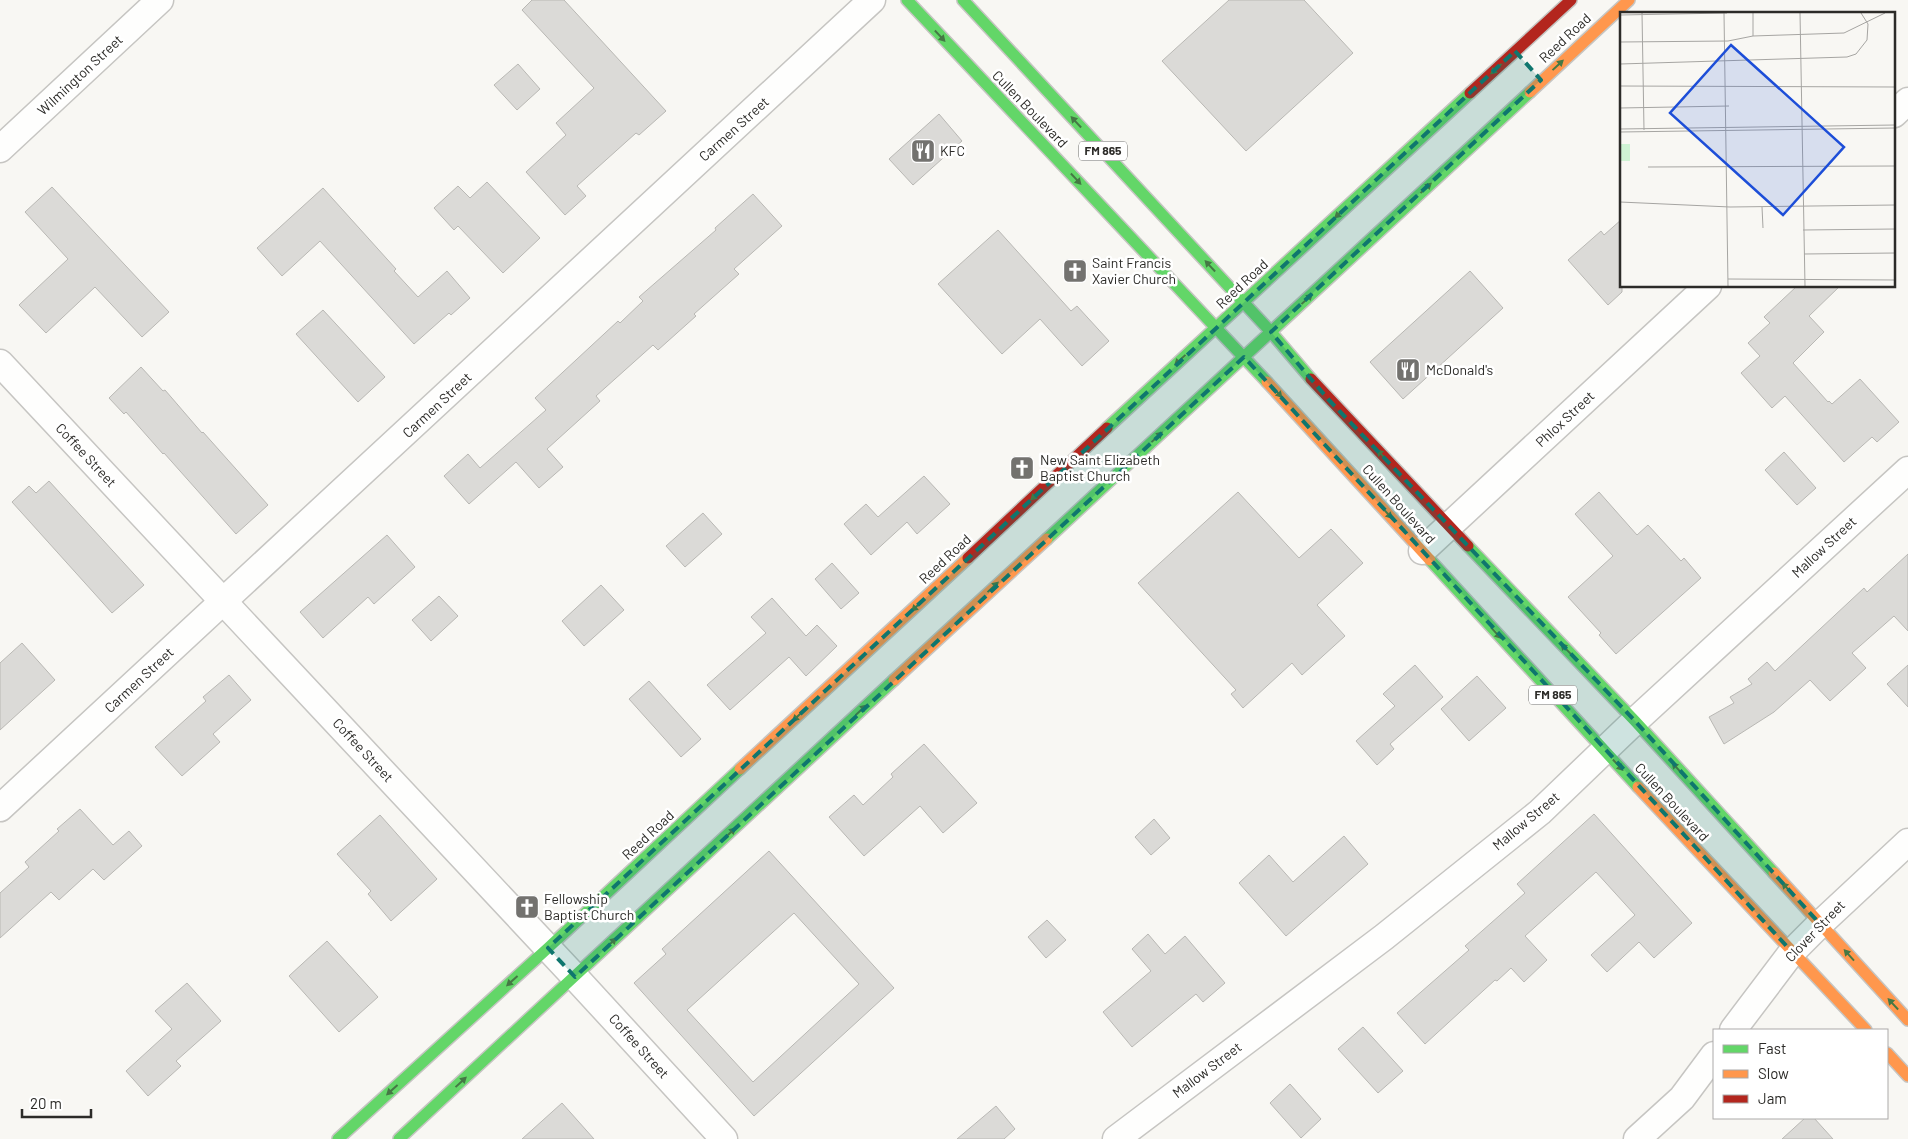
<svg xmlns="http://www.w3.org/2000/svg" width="1908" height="1139" font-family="Barlow,sans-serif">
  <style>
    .building { fill: #dbdad7; stroke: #b9b8b4; fill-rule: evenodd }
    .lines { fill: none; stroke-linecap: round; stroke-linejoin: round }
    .street-casing { stroke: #c6c5c2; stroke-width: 29 }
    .fast-casing { stroke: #c6c5c2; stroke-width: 14 }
    .slow-casing { stroke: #c6c5c2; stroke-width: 14 }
    .jam-casing { stroke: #c6c5c2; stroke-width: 14 }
    .street { stroke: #fefefd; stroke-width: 26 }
    .fast { stroke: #63d668; stroke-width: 11 }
    .slow { stroke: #ff974d; stroke-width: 11 }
    .jam { stroke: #b3261e; stroke-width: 11 }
    .oneway { fill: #457845 }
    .marked { fill: #0f766e; fill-opacity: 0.2; stroke: #0f766e; stroke-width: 4; stroke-dasharray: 10 6; stroke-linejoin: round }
    .labels { text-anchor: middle; stroke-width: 5; stroke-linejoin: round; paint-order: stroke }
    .shield { fill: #fff; stroke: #6b6b68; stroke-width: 1 }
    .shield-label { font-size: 12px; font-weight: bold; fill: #2c2b28 }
    .street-label { font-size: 14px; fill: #2c2b28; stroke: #fff }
    .poi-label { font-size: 14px; fill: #2c2b28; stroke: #fff; text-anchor: start }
    .inset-road { fill: none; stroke: #a6a5a2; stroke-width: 1 }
    .view { fill: #1d4ed8; fill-opacity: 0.15; stroke: #1d4ed8; stroke-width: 2.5 }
    .inset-edge { fill: none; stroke: #2c2b28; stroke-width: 2.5 }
  </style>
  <rect width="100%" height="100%" fill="#f8f7f3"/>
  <g class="building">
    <polygon points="532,0 564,0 666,111 639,135 636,133 577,186 586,196 565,215 526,172 566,135 556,123 594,88 522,10"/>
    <polygon points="1229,0 1304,0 1353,53 1246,151 1162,61"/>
    <polygon points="518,64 540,89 517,110 494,85"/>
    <polygon points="939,114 962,141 913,185 889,159"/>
    <polygon points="487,182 540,238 503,273 458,226 454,230 434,208 458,186 470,198"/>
    <polygon points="52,187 169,312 142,337 95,287 46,333 19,305 68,259 25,212"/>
    <polygon points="323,188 396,269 394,271 418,297 447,271 470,298 451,315 449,313 414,344 320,241 282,276 257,248"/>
    <polygon points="753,194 782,226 734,269 739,274 694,314 696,316 658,350 653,345 596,396 600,401 547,449 563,467 539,488 516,462 469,504 444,476 468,454 480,468 546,410 535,398 618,321 620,323 643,301 639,297 716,230 715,228"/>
    <polygon points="1622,219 1622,292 1608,305 1568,260 1601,231 1604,235"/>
    <polygon points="998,230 1071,311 1077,306 1109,341 1082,366 1040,319 1002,354 938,284"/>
    <polygon points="1470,271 1503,308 1403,399 1370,362"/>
    <polygon points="1797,286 1840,286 1809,316 1824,332 1793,363 1828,402 1829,401 1832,404 1860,379 1899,422 1877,442 1872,437 1844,462 1785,396 1772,408 1741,373 1760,356 1748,343 1770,323 1764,317"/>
    <polygon points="323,310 385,377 358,402 296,334"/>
    <polygon points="141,367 163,391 165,390 202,433 203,432 268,505 236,534 164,453 163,454 126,412 124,414 109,398"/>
    <polygon points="1784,452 1816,488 1797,505 1765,470"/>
    <polygon points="924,476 950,504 917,534 907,522 871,555 844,524 866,504 878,517"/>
    <polygon points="49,481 144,585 112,613 12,502 29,486 36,493"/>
    <polygon points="1238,492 1299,558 1331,529 1363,563 1317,605 1345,636 1302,675 1292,663 1243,708 1231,694 1236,690 1138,583"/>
    <polygon points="1599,492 1637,535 1648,525 1681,561 1684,558 1701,578 1616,654 1599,635 1601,633 1568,597 1613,556 1575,514"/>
    <polygon points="703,513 722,534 685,567 666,546"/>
    <polygon points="387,535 415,567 374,604 368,597 323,638 300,612"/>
    <polygon points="1908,554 1908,631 1894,616 1852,653 1866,668 1830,701 1810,680 1774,712 1724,744 1709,717 1734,703 1730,697 1752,684 1748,679 1767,662 1775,671 1864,588 1867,592"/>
    <polygon points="832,563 859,593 841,609 815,579"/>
    <polygon points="601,585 624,610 584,646 562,621"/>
    <polygon points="439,596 458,616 431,641 412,620"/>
    <polygon points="772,598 806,636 817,625 837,646 806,676 789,657 730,710 707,685 766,633 751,617"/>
    <polygon points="22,643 55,680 0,730 0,663"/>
    <polygon points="1415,665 1443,697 1390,744 1394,749 1377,765 1356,741 1395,706 1383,694"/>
    <polygon points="1908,665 1908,707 1887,684"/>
    <polygon points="229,675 251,700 213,734 220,742 182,776 155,747 206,701 203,697"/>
    <polygon points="1477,676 1506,708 1469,741 1441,709"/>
    <polygon points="649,681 701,739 681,757 629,699"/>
    <polygon points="924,744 977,803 943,833 920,806 864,856 829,817 854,795 863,805 893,777 891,774"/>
    <polygon points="80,809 113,845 129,831 142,846 104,880 93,869 59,900 51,892 0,938 0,893 29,867 25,862 59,831 57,829"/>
    <polygon points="1594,814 1692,923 1654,958 1639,942 1607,972 1591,955 1635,915 1596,872 1525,936 1547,960 1524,982 1511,968 1497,981 1495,980 1425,1044 1397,1013 1469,950 1465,946 1525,893 1517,884"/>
    <polygon points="380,815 437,879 391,921 368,894 371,891 337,854"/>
    <polygon points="1154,819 1170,838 1151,855 1135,837"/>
    <polygon points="1344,836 1368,864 1286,936 1239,883 1269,855 1293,882"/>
    <path d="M 769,851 L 894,988 L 754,1116 L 634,983 L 666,954 L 662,949 ZM 794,913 L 859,984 L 753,1082 L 687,1010 Z"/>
    <polygon points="1047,920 1066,940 1046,958 1028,937"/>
    <polygon points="1148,934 1165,954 1185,936 1225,983 1203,1002 1196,994 1132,1047 1103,1012 1151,971 1132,949"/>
    <polygon points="327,941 378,997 339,1032 289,976"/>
    <polygon points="187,983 221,1021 176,1061 181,1066 148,1096 126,1071 172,1029 155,1011"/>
    <polygon points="1363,1027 1403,1071 1378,1093 1338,1049"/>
    <polygon points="1290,1084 1321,1119 1301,1138 1270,1103"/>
    <polygon points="562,1103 594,1139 522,1139"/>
    <polygon points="996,1106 1015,1129 1004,1139 957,1139"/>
    <polygon points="1805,1118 1814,1118 1833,1139 1782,1139"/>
  </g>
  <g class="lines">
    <defs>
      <g id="street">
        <polyline points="1894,114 1908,101"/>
        <polyline points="0,149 160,0"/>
        <polyline points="0,363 575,977 724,1139"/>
        <polyline points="1422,551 1708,286"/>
        <polyline points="0,808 872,0"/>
        <polyline points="1733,1030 1792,952 1820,924 1908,842"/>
        <polyline points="1116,1139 1384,937 1540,812 1635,721 1908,470"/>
        <polyline points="1637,1139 1682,1098 1714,1055"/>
      </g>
      <g id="fast">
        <polyline points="907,0 1267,382"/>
        <polyline points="963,0 1271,332 1311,379"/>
        <polyline points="1107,428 1470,93"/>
        <polyline points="1047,539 1530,92"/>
        <polyline points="1468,546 1635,721 1774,873"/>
        <polyline points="1430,560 1638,787"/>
        <polyline points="338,1139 548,948 740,769"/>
        <polyline points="399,1139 894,680"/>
      </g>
      <g id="slow">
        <polyline points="1530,92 1629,0"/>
        <polyline points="1267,382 1430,560"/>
        <polyline points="894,680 1047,539"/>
        <polyline points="740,769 968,558"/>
        <polyline points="1638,787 1866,1030"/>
        <polyline points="1774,873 1908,1020"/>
        <polyline points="1887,1053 1908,1076"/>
      </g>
      <g id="jam">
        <polyline points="1470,93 1571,0"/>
        <polyline points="1311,379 1468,546"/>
        <polyline points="968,558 1107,428"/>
      </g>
    </defs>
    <use href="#street" class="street-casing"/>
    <use href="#fast" class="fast-casing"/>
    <use href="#slow" class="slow-casing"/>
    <use href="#jam" class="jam-casing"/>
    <use href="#street" class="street"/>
    <use href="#fast" class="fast"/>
    <use href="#slow" class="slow"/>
    <use href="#jam" class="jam"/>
  </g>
  <defs><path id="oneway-solid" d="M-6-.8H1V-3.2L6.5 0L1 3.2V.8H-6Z" transform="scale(1.25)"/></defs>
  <g class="oneway">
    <use href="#oneway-solid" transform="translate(940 36) rotate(47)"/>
    <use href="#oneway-solid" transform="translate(1558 65) rotate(-43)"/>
    <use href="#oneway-solid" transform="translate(1496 69) rotate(137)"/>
    <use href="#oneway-solid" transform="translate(1076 122) rotate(-133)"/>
    <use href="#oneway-solid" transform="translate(1076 179) rotate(47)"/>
    <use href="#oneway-solid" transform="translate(1426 188) rotate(-43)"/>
    <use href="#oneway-solid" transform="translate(1340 213) rotate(137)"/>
    <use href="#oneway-solid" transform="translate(1210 266) rotate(-133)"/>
    <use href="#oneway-solid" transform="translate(1307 299) rotate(-43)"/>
    <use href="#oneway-solid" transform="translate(1180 360) rotate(137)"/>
    <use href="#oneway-solid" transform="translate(1277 392) rotate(48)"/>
    <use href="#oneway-solid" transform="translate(1157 437) rotate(-43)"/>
    <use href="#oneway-solid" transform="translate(1382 455) rotate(-134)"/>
    <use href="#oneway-solid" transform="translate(1036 495) rotate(137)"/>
    <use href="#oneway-solid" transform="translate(1387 513) rotate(48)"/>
    <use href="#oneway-solid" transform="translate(993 587) rotate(-43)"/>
    <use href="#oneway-solid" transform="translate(917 606) rotate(137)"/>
    <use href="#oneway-solid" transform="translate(1496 633) rotate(48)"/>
    <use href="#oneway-solid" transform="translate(1566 649) rotate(-134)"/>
    <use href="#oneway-solid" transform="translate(861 710) rotate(-43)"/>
    <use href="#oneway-solid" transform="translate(798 716) rotate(137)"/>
    <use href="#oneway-solid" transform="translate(1618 765) rotate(47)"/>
    <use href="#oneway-solid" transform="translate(1677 768) rotate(-132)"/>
    <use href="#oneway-solid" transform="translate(730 833) rotate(-43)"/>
    <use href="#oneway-solid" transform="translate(1787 888) rotate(-132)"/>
    <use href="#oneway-solid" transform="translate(611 943) rotate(-43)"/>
    <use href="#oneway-solid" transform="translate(1849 955) rotate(-132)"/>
    <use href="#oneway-solid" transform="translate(512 981) rotate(138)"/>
    <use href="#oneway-solid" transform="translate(1893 1004) rotate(-133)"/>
    <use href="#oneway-solid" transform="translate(461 1082) rotate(-43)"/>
    <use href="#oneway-solid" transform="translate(392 1090) rotate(138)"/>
  </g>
  <path class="marked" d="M 1515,51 L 1541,80 L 1271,332 L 1328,399 L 1635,721 L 1820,924 L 1792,952 L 1244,357 L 575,977 L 548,948 Z"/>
  <defs>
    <symbol id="restaurant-square" viewBox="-11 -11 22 22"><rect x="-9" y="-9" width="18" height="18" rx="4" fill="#73726f" stroke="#fff"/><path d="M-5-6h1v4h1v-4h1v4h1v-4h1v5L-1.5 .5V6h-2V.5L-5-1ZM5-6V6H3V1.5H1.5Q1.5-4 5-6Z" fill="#fff"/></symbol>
    <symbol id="church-square" viewBox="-11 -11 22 22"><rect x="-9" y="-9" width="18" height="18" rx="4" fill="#73726f" stroke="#fff"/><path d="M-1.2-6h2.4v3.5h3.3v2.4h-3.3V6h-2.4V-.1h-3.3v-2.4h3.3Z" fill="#fff"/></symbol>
  </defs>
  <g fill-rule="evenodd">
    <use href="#restaurant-square" x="909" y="137" width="28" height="28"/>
    <use href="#church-square" x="1061" y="257" width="28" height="28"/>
    <use href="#restaurant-square" x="1394" y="356" width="28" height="28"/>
    <use href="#church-square" x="1008" y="454" width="28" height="28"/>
    <use href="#church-square" x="513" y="893" width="28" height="28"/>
  </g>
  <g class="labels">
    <g class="shield">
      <rect x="1079" y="141.5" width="48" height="19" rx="4"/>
      <rect x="1529" y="685.5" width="48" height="19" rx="4"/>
    </g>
    <g class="shield-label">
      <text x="1103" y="155">FM 865</text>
      <text x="1553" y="699">FM 865</text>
    </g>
    <g class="street-label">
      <text transform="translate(1565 38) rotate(-43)" y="5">Reed Road</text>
      <text transform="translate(80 75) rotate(-43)" y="5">Wilmington Street</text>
      <text transform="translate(1030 109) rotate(46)" y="5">Cullen Boulevard</text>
      <text transform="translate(734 129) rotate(-42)" y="5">Carmen Street</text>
      <text transform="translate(1242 284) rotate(-43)" y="5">Reed Road</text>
      <text transform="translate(437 405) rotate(-43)" y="5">Carmen Street</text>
      <text transform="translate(1565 419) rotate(-43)" y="5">Phlox Street</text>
      <text transform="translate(86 455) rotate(47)" y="5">Coffee Street</text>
      <text transform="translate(1399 504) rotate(48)" y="5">Cullen Boulevard</text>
      <text transform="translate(1824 547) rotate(-43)" y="5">Mallow Street</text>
      <text transform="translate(945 559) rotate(-43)" y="5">Reed Road</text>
      <text transform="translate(139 680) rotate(-43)" y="5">Carmen Street</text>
      <text transform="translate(363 750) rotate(47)" y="5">Coffee Street</text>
      <text transform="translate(1672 802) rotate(47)" y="5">Cullen Boulevard</text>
      <text transform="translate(1526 821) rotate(-40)" y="5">Mallow Street</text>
      <text transform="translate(648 835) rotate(-43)" y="5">Reed Road</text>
      <text transform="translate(1815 931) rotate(-46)" y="5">Clover Street</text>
      <text transform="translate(639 1046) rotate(48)" y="5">Coffee Street</text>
      <text transform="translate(1207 1070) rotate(-37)" y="5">Mallow Street</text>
    </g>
    <g class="poi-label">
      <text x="940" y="156">KFC</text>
      <text x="1092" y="268">Saint Francis<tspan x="1092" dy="16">Xavier Church</tspan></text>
      <text x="1426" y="375">McDonald's</text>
      <text x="1040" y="465">New Saint Elizabeth<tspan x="1040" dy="16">Baptist Church</tspan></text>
      <text x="544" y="904">Fellowship<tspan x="544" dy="16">Baptist Church</tspan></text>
    </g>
  </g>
  <g transform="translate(1620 12)">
    <rect width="275" height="275" fill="#f8f7f3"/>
    <path d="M 0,132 L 10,132 L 10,149 L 0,149 Z" fill="#cff3d4"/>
    <path class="inset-road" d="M 22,1 L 24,118M 104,1 L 108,274M 133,1 L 133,24M 180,1 L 185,274M 0,3 L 107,1M 0,30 L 108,29 L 133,24 L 224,21 L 265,1M 0,52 L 227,45 L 236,42 L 247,28 L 248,12 L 241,1M 0,74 L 275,75M 0,96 L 109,94M 0,117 L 275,113M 0,120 L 275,116M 28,155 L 275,154M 0,190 L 110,195 L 275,193M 142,195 L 143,216M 183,218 L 275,217M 184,242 L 275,241M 108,267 L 275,268"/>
    <path class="view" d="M 111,33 L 224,135 L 163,203 L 50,101 Z"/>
    <rect width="275" height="275" class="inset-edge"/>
  </g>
  <rect x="1713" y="1029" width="175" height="90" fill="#ffffff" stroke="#abaaa9"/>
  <rect x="1723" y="1045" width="25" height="8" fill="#63d668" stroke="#abaaa9"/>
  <text x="1758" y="1054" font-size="15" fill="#2c2b28">Fast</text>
  <rect x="1723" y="1070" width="25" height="8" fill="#ff974d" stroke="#abaaa9"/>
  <text x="1758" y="1079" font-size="15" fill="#2c2b28">Slow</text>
  <rect x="1723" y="1095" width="25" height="8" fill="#b3261e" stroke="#abaaa9"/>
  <text x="1758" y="1104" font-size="15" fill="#2c2b28">Jam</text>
  <path d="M22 1109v8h69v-8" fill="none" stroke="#2c2b28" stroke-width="2.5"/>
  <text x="30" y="1109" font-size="15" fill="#2c2b28" stroke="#ffffff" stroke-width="4" paint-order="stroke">20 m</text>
</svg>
